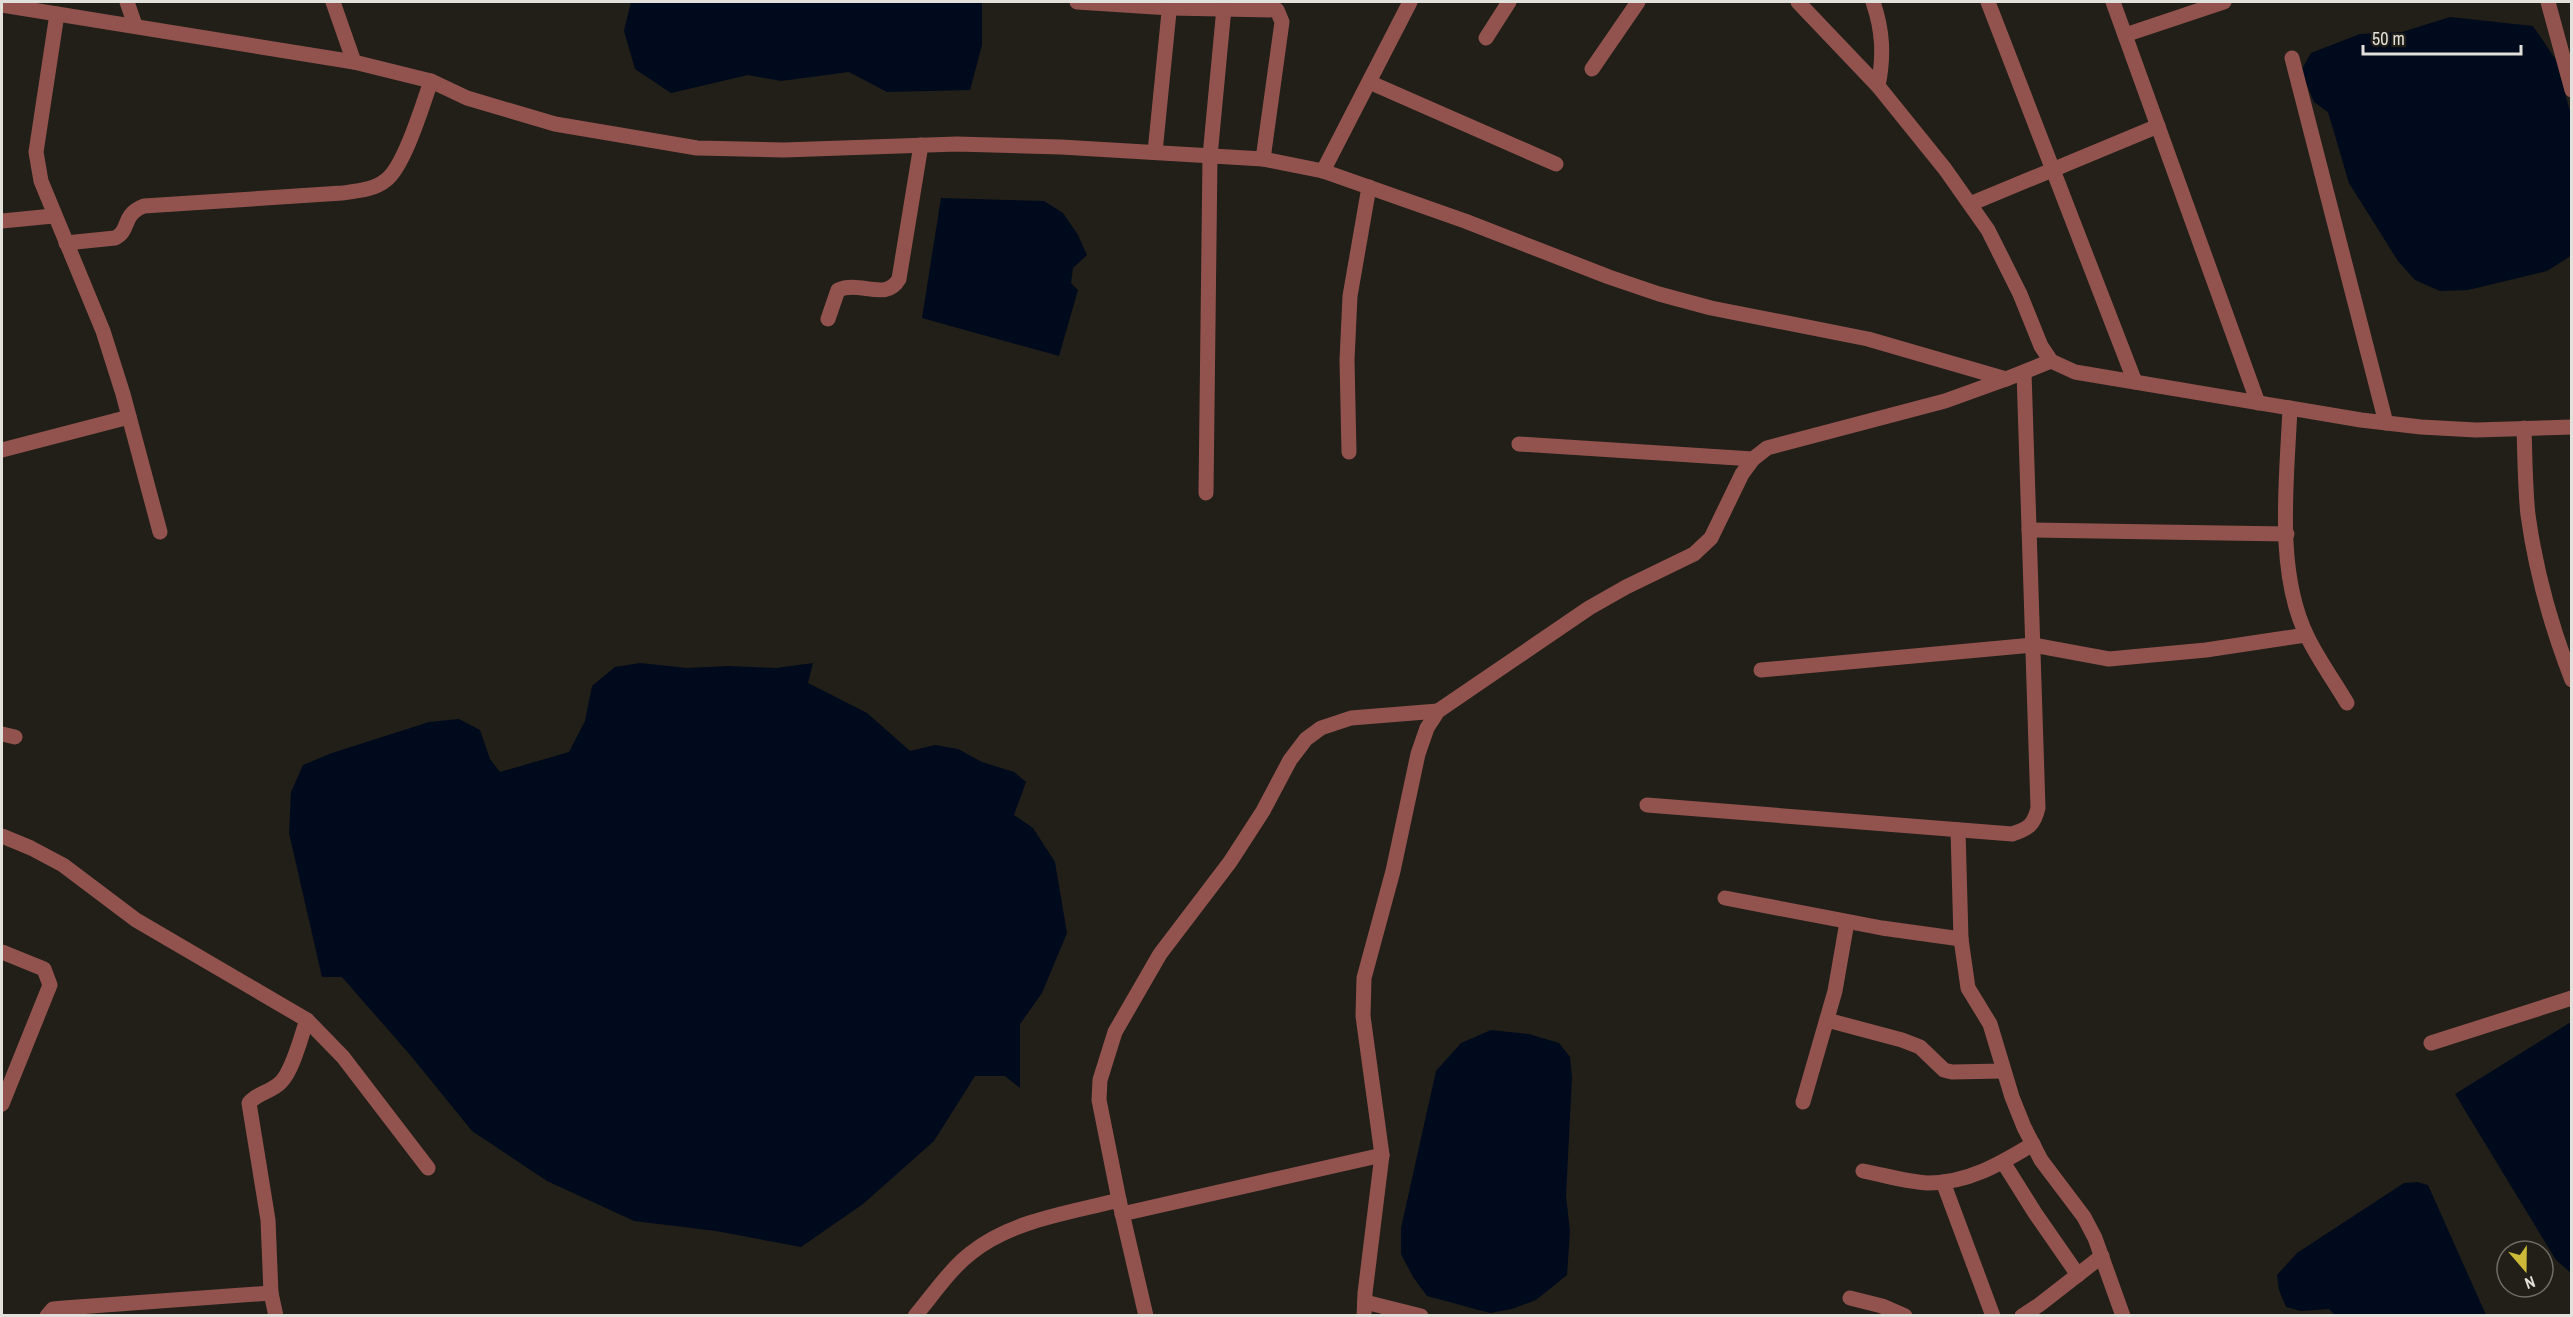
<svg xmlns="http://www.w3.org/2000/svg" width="2573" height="1317" font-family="'Archivo Narrow',sans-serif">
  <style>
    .water { fill: #000a1d }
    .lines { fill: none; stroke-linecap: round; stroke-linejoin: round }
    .minor { stroke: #92534f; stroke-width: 15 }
  </style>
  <rect width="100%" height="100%" fill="#211f17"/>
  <g class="water">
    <polygon points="631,2 982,2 982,45 970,90 887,92 849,72 781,81 748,75 671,93 635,69 624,31"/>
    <polygon points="2450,17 2533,26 2556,60 2571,115 2572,253 2569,257 2547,271 2468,290 2440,291 2415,280 2398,261 2349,183 2328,112 2314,102 2301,71 2311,53 2360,34 2402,32"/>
    <polygon points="941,198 1044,201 1063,213 1078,235 1087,255 1073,268 1071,283 1078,290 1059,356 922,318"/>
    <polygon points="640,663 687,668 729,666 776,668 813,663 808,683 867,713 910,751 935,745 958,749 982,762 1014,772 1026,782 1014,815 1033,828 1055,862 1067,933 1042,993 1020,1024 1020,1088 1005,1076 975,1076 934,1141 863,1204 801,1247 716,1231 634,1221 547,1181 472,1131 411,1056 342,977 322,977 289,833 291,792 303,765 332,753 429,722 459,719 480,730 490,759 500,772 569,752 585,721 592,686 615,667"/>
    <polygon points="2571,1022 2571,1273 2556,1260 2455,1094"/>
    <polygon points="1491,1030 1529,1034 1559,1043 1570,1057 1572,1078 1566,1196 1570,1231 1567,1275 1536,1300 1512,1309 1490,1313 1427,1296 1413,1277 1401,1254 1401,1228 1436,1071 1461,1043"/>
    <polygon points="2417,1182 2428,1185 2486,1315 2336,1316 2329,1309 2301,1311 2286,1307 2279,1290 2277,1275 2297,1253 2404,1183"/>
  </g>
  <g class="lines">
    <g class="minor">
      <polyline points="127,2 135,25"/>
      <polyline points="333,2 354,62"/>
      <polyline points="1077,2 1170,8 1277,10 1282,22 1263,159"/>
      <polyline points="1798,2 1878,86 1945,169 1988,230 2020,294 2041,346 2051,361 2075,372 2361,420 2421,427 2476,430 2572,427"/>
      <path d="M 1873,2 C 1883,31 1884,56 1878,86"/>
      <polyline points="1988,2 2135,382"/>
      <polyline points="2113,2 2258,403"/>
      <polyline points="2548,2 2572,90"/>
      <polyline points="2,5 354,62 431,81 467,98 555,124 697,148 784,150 957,144 1061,147 1263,159 1323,171 1465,221 1609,277 1659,294 1711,308 1868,339 2006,379 2051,361"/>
      <polyline points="57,14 36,152 41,181 103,331 123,394 160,532"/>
      <polyline points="2125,35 2224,2"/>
      <polyline points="1486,38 1509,2"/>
      <polyline points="2292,58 2386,423"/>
      <polyline points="1592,69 1638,2"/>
      <polyline points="1369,82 1556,164"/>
      <polyline points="1155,152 1170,2"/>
      <polyline points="1323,171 1410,2"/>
      <polyline points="1970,204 2158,126"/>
      <polyline points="2,221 53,216"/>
      <path d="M 66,243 L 115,238 C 131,230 121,215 144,206 L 342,193 C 357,191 374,190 386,180 C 404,167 423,104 431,81"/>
      <path d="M 828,319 L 838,290 C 860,280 886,302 899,279 L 921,145"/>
      <path d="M 2290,408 C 2287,479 2275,571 2307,636 C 2318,659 2334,681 2347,703"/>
      <path d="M 2524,428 C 2525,457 2525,487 2528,515 C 2536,573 2551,626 2572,680"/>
      <polyline points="1519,444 1753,459"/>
      <polyline points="2,450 129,417"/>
      <polyline points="1349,452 1347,360 1350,296 1369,187"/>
      <polyline points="1206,493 1210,156 1224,8"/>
      <polyline points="2029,530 2287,534"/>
      <polyline points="1761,670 2033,645 2109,659 2206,650 2306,635"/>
      <polyline points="2,734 15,737"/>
      <path d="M 1647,805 L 2012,834 C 2028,829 2034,825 2038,808 L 2024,372"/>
      <polyline points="1958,830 1961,939 1968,988 1990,1024 2012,1097 2024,1127 2041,1160 2084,1217 2095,1238 2123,1316"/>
      <polyline points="2,836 31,848 63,865 136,920 307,1020 343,1057 428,1168"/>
      <polyline points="1725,898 1882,928 1961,939"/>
      <polyline points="2,952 44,969 50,985 2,1104"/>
      <polyline points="1827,1020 1902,1040 1920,1047 1944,1070 1952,1072 2003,1071"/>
      <polyline points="2431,1043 2572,998"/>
      <polyline points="1803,1102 1835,991 1847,922"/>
      <polyline points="2003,1162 2035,1213 2078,1275"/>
      <path d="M 1863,1171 C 1884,1175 1907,1182 1928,1183 C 1968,1183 2000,1164 2033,1144"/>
      <polyline points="1943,1182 1993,1316"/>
      <polyline points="1122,1214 1382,1155"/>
      <polyline points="1850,1298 1882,1306 1905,1316"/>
      <polyline points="1365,1302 1421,1316"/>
      <polyline points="47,1316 53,1309 64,1308 271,1293"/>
      <path d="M 276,1316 L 271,1293 L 268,1220 L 249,1103 C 258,1092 272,1092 281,1082 C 293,1070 301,1036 307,1020"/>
      <path d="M 915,1316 C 932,1296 951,1268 971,1253 C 1012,1220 1070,1213 1119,1200"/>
      <polyline points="1146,1316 1119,1200 1099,1100 1100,1080 1115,1032 1160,954 1230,862 1263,811 1290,760 1306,739 1321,728 1351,718 1438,711"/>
      <polyline points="1364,1316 1365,1293 1382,1155 1363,1016 1364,978 1393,871 1418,754 1427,728 1438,711 1589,608 1626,587 1694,554 1711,538 1742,474 1753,459 1767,448 1945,401 2006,379"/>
      <polyline points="2022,1316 2039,1305 2102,1256"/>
    </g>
  </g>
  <rect width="2573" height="1317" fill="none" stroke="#e1e0da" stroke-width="6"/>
  <g transform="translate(2525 1269) rotate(160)"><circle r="28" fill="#211f17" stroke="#6e6c65" stroke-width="1.5"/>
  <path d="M0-4.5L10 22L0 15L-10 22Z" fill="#ccb939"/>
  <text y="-9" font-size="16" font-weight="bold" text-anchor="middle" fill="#e1e0da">N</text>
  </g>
  <path d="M2363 45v9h158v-9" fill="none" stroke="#e1e0da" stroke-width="3"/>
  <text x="2372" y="45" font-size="18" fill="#e1e0da" stroke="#211f17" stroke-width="4.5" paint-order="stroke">50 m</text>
</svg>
